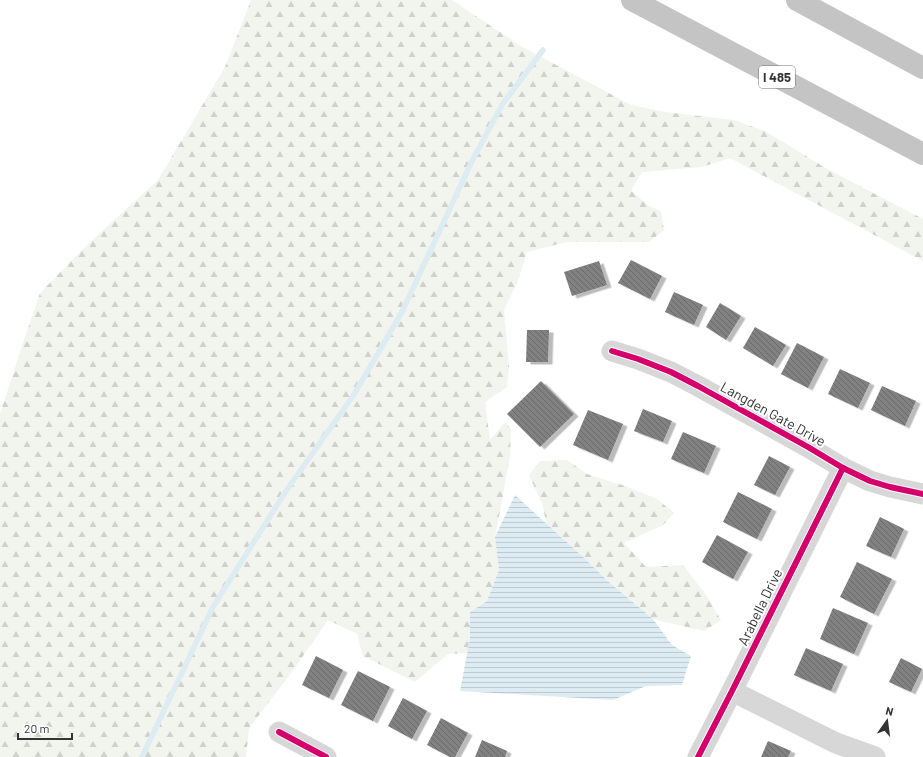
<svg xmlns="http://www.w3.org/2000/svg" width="923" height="757" font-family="Barlow,sans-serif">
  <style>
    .forest { fill: url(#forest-firs) }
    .water { fill: url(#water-rules) }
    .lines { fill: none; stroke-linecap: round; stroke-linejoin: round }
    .stream { stroke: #ddebf3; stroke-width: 5.5 }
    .building { fill: url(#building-back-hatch); filter: url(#shadow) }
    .minor { stroke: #d7d7d7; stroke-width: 21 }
    .motorway { stroke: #c4c4c4; stroke-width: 22 }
    .cycleway-casing { stroke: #fff; stroke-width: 8 }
    .cycleway { stroke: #d6006c; stroke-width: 6 }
    .labels { text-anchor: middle; stroke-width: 4; stroke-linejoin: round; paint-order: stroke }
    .shield { fill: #fff; stroke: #707070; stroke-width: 1 }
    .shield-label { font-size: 13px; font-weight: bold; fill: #333 }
    .street-label { font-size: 14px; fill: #333; stroke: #fff }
  </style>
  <defs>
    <pattern id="forest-firs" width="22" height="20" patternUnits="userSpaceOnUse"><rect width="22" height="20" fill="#f1f5ed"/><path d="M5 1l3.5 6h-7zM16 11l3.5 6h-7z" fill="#cfd2cc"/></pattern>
    <pattern id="water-rules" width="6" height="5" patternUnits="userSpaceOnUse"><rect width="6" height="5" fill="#ddebf3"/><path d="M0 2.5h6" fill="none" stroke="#becad1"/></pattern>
    <pattern id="building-back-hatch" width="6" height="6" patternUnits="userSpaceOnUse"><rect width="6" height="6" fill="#818181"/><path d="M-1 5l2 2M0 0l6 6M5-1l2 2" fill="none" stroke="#6a6a6a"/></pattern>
    <filter id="shadow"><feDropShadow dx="4.5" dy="2.5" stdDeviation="0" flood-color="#0004"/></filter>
  </defs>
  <rect width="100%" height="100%" fill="#fff"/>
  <g class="forest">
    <polygon points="251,0 452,0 519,45 631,105 665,112 734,120 765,131 829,170 923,219 923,261 730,158 702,167 642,172 631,191 649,206 661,211 664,230 649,242 566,242 527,252 517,283 504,310 509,366 507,387 485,402 490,440 505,422 511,429 510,457 495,537 499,570 487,601 470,612 470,638 467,653 448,654 415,682 363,656 357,634 328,620 289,676 249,728 246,757 0,757 0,414 23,343 40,293 86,246 158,180 225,67"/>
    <polygon points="567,460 587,474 625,486 657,499 674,513 663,525 624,543 646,567 683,565 706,595 721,620 704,631 653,619 610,583 546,523 543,506 529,475 540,461"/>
  </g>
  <polygon class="water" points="515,495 584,558 610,583 653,619 672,645 691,656 682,685 646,686 613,700 460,691 470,638 470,612 487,601 499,570 495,537"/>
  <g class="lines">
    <polyline class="stream" points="142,757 213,607 286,491 353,396 402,312 472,161 502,105 543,50"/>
  </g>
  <g class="building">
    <polygon points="631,260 662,276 650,299 618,283"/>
    <polygon points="599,261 607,285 572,296 564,272"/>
    <polygon points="674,292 703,305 694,325 665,312"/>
    <polygon points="720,303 741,316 726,340 706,327"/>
    <polygon points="755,327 786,345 773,366 743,348"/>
    <polygon points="527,330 549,330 548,362 526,362"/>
    <polygon points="797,343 824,357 808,388 781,374"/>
    <polygon points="840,369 870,383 858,408 828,394"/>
    <polygon points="541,381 574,414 540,447 507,414"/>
    <polygon points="882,386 916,401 905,426 871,410"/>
    <polygon points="643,409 672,421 663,442 634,431"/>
    <polygon points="588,410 623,424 608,460 573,445"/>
    <polygon points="683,432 716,446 704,473 671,459"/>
    <polygon points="769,456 790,467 775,495 754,485"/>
    <polygon points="738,492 772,509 757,539 723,522"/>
    <polygon points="880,517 904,529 891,557 866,546"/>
    <polygon points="717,535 748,552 733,579 702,562"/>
    <polygon points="857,562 892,579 874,614 840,597"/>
    <polygon points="833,608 868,623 854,654 820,639"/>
    <polygon points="806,648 843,664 831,691 794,675"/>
    <polygon points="316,656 343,670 329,698 302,685"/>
    <polygon points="901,658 922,669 911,692 889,682"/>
    <polygon points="358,671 390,687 373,721 341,705"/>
    <polygon points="403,698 427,711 412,739 388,726"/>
    <polygon points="441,718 468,733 455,757 450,757 427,745"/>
    <polygon points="482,740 507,751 505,757 475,757"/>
    <polygon points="768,741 791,751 788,757 761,757"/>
  </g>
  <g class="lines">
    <g class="minor">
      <polyline points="612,351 638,359 671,372 698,386 808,447 843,468 870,481 890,487 923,494"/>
      <polyline points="732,691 836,743 875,757"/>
      <polyline points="279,732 326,757"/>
      <polyline points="698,757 732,691 843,468"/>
    </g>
    <g class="motorway">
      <polyline points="632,0 923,154"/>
      <polyline points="797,0 923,68"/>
    </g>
    <defs>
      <g id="cycleway">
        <polyline points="612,351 638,359 671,372 698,386 808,447 843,468 870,481 890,487 923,494"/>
        <polyline points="279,732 326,757"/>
        <polyline points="698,757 732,691 843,468"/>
      </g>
    </defs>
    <use href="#cycleway" class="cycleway-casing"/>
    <use href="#cycleway" class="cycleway"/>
  </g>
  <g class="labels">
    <rect class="shield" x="759" y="66" width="36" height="22" rx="3"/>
    <g class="shield-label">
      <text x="777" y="82">I 485</text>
    </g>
    <g class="street-label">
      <text transform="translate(773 414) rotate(29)" y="5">Langden Gate Drive</text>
      <text transform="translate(760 607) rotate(-64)" y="5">Arabella Drive</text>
    </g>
  </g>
  <g transform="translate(887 721) rotate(14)" stroke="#ffffff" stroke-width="3" paint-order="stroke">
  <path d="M0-3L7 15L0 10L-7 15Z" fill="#333333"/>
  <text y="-6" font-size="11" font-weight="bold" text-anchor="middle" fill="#333333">N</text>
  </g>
  <path d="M18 733v6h54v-6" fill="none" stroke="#333333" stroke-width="2"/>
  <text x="24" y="733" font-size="12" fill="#333333" stroke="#ffffff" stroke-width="3" paint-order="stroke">20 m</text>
</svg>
